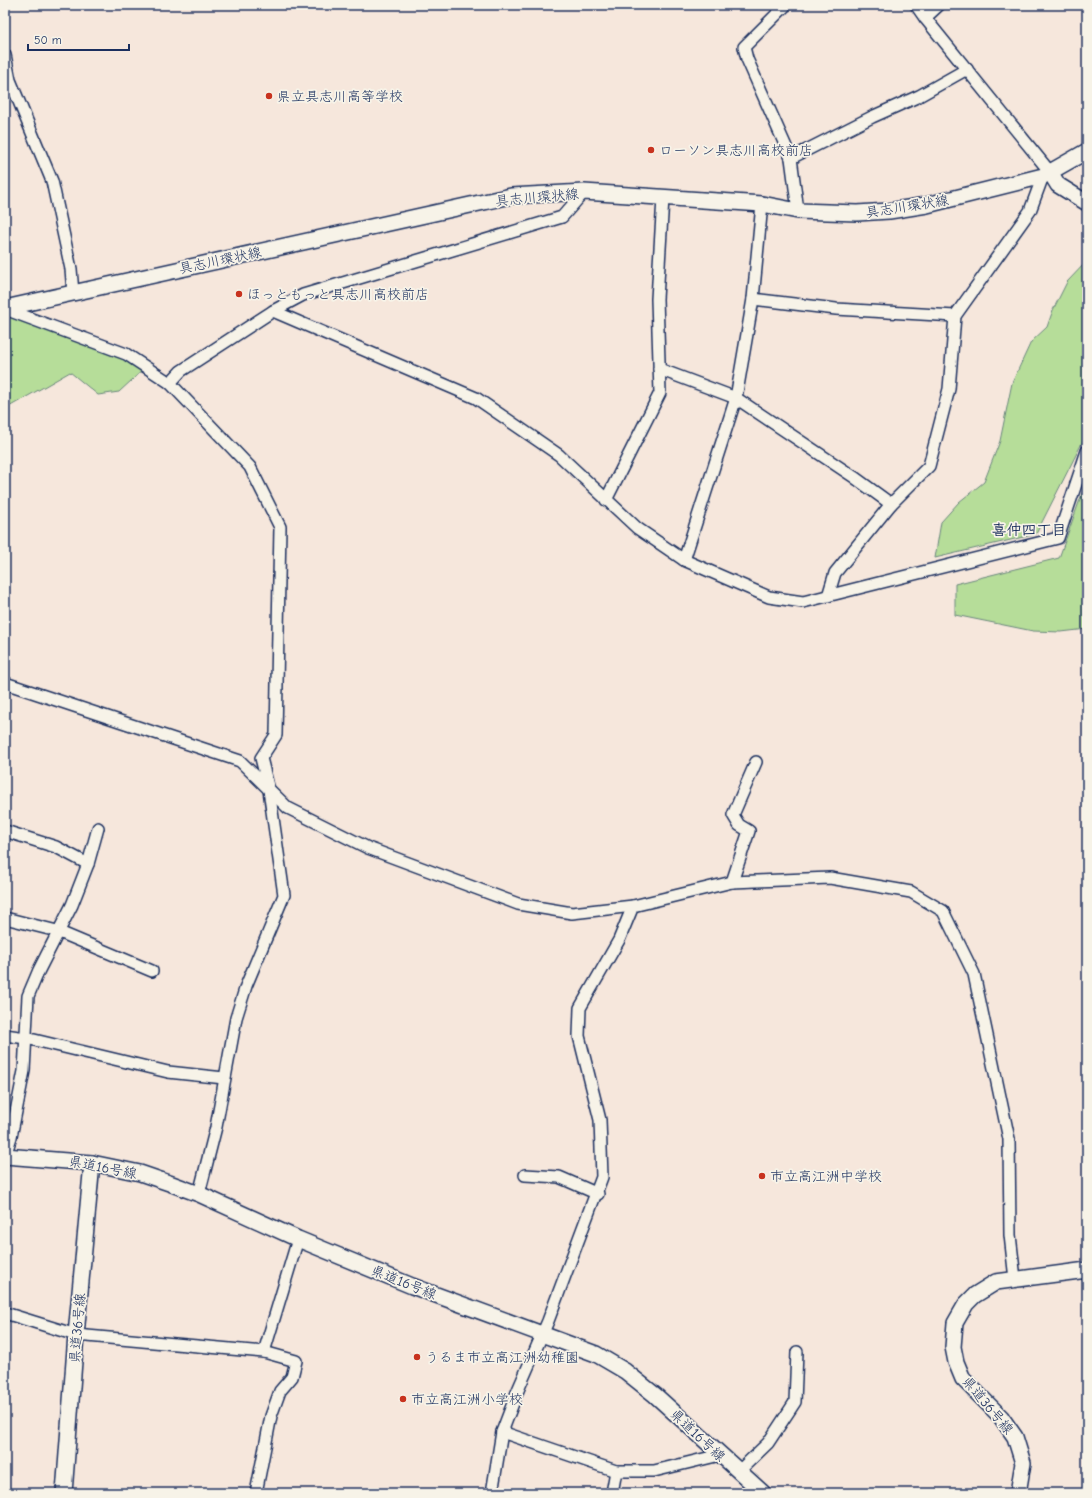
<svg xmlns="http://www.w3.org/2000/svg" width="1092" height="1498" font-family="'Comic Neue','Klee One',sans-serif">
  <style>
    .park { fill: #b6dd99; stroke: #68867c }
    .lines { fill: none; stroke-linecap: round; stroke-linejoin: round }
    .minor-casing { stroke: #1b2f5e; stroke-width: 14 }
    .secondary-casing { stroke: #1b2f5e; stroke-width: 18 }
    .minor { stroke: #f7f3e8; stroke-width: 11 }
    .secondary { stroke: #f7f3e8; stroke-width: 15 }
    .poi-dot { fill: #c8321e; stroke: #f7f3e8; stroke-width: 1.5 }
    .labels { text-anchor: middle; stroke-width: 3.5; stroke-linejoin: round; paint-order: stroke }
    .poi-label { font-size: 14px; fill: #1b2f5e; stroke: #f7f3e8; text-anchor: start }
    .street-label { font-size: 14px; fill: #1b2f5e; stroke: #f7f3e8 }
    .neighbourhood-label { font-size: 15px; font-weight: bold; fill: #1b2f5e; stroke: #f7f3e8 }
  </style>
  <rect width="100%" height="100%" fill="#f6e7dc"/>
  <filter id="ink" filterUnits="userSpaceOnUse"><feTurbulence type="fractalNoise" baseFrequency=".025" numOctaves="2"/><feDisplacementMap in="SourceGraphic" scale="8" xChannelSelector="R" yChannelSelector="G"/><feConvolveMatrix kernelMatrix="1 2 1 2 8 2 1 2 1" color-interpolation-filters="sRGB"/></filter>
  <g filter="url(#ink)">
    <g class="park">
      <polygon points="1087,261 1087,433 1036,534 935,558 941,522 959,502 984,482 1000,441 1012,383 1031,342 1047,327 1053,310 1067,282"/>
      <polygon points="5,309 146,367 119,392 98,395 70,372 7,408 5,399"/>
      <polygon points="1087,480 1087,629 1061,632 1033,631 955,615 955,584 1059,558"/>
    </g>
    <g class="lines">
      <defs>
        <g id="minor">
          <polyline points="786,5 744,47 747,59 791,158 798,211"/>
          <polyline points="916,5 925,18 1050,172"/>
          <polyline points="925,18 939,5"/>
          <polyline points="5,55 10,80 52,181 71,269 73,293"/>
          <polyline points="791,158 872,117 919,96 967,69"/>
          <polyline points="753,299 836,309 955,316"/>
          <polyline points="5,309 126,354 170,383 250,467 280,527 276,735 261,758 269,790 284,895 246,986 236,1018 216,1127 199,1194"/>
          <polyline points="273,311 476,398 559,455 637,528 684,560 769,597 803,602 1058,538 1087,451"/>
          <polyline points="659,369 736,398 854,477 891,504"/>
          <polyline points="170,383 181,371 273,311 303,295 562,217 584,192"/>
          <polyline points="606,500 660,393 657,299 663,198"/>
          <polyline points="684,560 736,398 753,299 762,204"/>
          <polyline points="828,596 835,573 891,504 929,466 949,389 955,316 1030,211 1043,176"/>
          <polyline points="5,683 240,761 288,808 368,848 518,904 572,913 633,906 732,882 830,878 911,892 943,911 974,974 1009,1139 1010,1235 1015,1279"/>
          <polyline points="5,831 56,847 88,864"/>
          <polyline points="732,882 749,831 739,825 733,815 756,762"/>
          <polyline points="5,918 57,931 152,971"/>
          <polyline points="5,1035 26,1038 168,1072 224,1078"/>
          <polyline points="5,1156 11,1137 24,1071 28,996 39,970 72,905 88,864 98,828"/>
          <polyline points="525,1175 559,1177 598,1194"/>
          <polyline points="5,1313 76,1335 264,1352 298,1239"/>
          <polyline points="502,1432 616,1471 654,1471 720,1455"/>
          <polyline points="738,1472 768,1443 795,1402 797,1352"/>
          <polyline points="256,1493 271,1416 280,1391 292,1377 296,1361 264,1352"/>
          <polyline points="492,1493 502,1432 518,1390 548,1321 602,1177 600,1120 579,1036 580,1008 619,940 633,906"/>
          <polyline points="612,1493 616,1471"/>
        </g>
        <g id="secondary">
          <polyline points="1050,172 1058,185 1087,203"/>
          <polyline points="5,308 511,196 584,192 762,204 798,211 857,213 889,211 927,205 1043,176 1087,151"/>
          <polyline points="5,1156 92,1163 140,1173 172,1184 199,1194 298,1239 412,1286 596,1354 625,1371 655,1395 763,1493"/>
          <polyline points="64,1493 76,1335 92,1163"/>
          <polyline points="1018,1493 1023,1463 1015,1437 1001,1417 963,1379 956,1362 953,1347 955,1323 966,1304 975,1295 996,1282 1087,1270"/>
        </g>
      </defs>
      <use href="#minor" class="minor-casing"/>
      <use href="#secondary" class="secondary-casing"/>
      <use href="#minor" class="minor"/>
      <use href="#secondary" class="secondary"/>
    </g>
  </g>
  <g class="poi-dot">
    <circle cx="269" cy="96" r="4"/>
    <circle cx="651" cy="150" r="4"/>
    <circle cx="239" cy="294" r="4"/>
    <circle cx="762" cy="1176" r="4"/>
    <circle cx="417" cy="1357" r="4"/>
    <circle cx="403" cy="1399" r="4"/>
  </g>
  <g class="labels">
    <g class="poi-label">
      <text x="277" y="101">県立具志川高等学校</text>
      <text x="659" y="155">ローソン具志川高校前店</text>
      <text x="247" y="299">ほっともっと具志川高校前店</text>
      <text x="770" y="1181">市立高江洲中学校</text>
      <text x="425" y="1362">うるま市立高江洲幼稚園</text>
      <text x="411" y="1404">市立高江洲小学校</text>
    </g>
    <g class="street-label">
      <text transform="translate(537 197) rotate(-5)" y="5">具志川環状線</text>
      <text transform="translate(907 206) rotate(-9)" y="5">具志川環状線</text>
      <text transform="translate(220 260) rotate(-12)" y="5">具志川環状線</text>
      <text transform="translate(103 1167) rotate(11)" y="5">県道16号線</text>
      <text transform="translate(404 1282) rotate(22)" y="5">県道16号線</text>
      <text transform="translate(77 1328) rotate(-85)" y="5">県道36号線</text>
      <text transform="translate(988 1405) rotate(50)" y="5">県道36号線</text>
      <text transform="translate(698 1435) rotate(43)" y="5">県道16号線</text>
    </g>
    <g class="neighbourhood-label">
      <text x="1029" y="535">喜仲四丁目</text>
    </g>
  </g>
  <rect width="1092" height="1498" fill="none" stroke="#f7f3e8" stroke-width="20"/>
  <rect x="10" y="10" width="1072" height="1478" fill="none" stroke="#1b2f5e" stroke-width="1.5" filter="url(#ink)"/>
  <path d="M28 44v6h101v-6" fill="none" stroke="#1b2f5e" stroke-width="2"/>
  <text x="34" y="44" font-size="12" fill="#1b2f5e" stroke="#f7f3e8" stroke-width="3" paint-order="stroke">50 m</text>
</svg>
